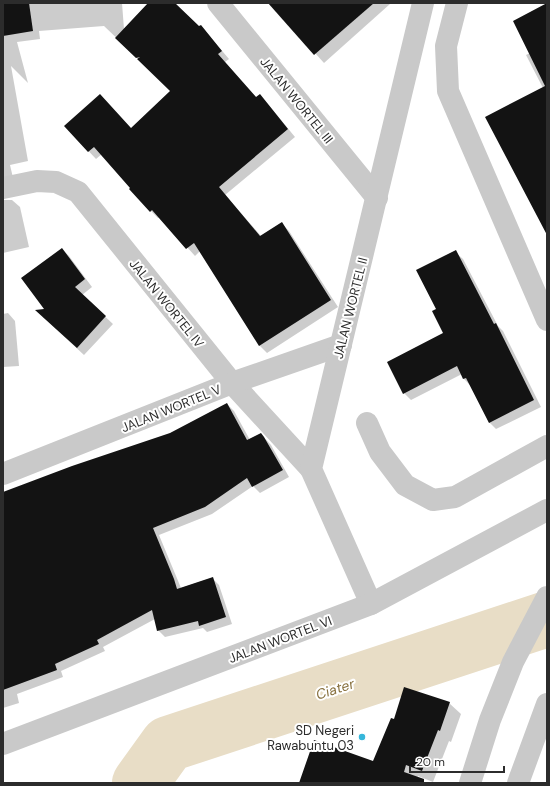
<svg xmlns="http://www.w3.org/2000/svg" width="550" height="786" font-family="'DM Sans',sans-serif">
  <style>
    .shadow { fill: #0003 }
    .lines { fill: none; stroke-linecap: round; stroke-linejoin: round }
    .river { stroke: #e8ddc6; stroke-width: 56 }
    .building { fill: #131313 }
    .minor { stroke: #c9c9c9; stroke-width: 22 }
    .tertiary { stroke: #c9c9c9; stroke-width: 22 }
    .poi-dot { fill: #36b6da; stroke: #fff; stroke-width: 1.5 }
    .labels { text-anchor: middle; stroke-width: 4; stroke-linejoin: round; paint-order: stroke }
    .street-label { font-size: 13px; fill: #2c2c2c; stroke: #fff }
    .poi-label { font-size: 13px; fill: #2c2c2c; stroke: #fff; text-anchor: end }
    .water-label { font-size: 14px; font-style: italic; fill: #88713f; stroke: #fff }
  </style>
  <rect width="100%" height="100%" fill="#fff"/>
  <g class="shadow">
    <polygon points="3,3 122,3 124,29 149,3 174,3 199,27 201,26 229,59 225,62 257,98 267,103 295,137 225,195 261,236 281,223 289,231 338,307 267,353 259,345 200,251 195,256 160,217 158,218 151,211 102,154 96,159 65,126 131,129 172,91 104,26 39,31 40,39 17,42 28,83 11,66 28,161 10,165 14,182 3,186"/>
    <polygon points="270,3 389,3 390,4 324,63"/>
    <polygon points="547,4 547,232 543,88 526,55 530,53"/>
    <polygon points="3,200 12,200 20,207 29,247 3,253"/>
    <polygon points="62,249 69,256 92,287 82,295 113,324 84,355 43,317"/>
    <polygon points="455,252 463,259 498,326 503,331 541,407 496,429 489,422 471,386 464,379 462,374 411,400 404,393 444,334 437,310"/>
    <polygon points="8,313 15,321 19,366 3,367 3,314"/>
    <polygon points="227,404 234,411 250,440 261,434 271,445 289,477 260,493 253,486 212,514 159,535 181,588 212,578 219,585 232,624 207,632 203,628 165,637 158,630 155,619 103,647 105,651 61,671 63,677 17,694 19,703 3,708 3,494 171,434"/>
    <polygon points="449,703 461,714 451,742 449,741 433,782 418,776 415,783 373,762 395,721"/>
  </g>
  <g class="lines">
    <polyline class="river" points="140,783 168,744 547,619"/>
  </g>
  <g class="building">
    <polygon points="3,3 29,3 33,31 3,36"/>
    <polygon points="148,3 175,3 199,26 201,25 222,51 218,54 256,97 260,94 288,129 219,187 260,236 282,222 331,300 259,346 194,243 186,249 152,210 150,212 129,189 130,188 94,147 88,152 64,126 100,94 131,128 170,91 137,59 140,57 136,58 115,38"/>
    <polygon points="268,3 374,3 314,55"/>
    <polygon points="547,3 547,235 485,117 545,86 513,21"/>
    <polygon points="62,248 85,279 75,287 106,316 77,348 35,310 44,309 21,278"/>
    <polygon points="456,250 494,324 496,323 534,400 489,423 466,378 463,379 457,366 403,394 387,362 443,333 432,311 436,309 416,270"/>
    <polygon points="227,403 247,440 261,433 264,437 283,470 252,487 247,478 205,507 153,528 174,579 177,589 213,577 226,617 199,626 198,621 157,631 152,610 97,640 99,644 55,664 57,670 3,690 3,492 72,466 170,433"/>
    <polygon points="404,687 450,702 440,731 438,730 422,771 406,765 404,772 424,779 424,783 299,783 314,740 373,761 391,718 394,719"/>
  </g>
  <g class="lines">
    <g class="minor">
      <polyline points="218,3 377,198"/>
      <polyline points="457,3 446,46 448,91 547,320"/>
      <polyline points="3,188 37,181 56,182 78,192 232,383 311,469"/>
      <polyline points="367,423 380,452 405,485 433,500 455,497 547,446"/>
      <polyline points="3,474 232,383 341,345"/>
      <polyline points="371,604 311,469 423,3"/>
      <polyline points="3,744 371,604 547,510"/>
    </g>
    <g class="tertiary">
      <polyline points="470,783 490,720 513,662 547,597"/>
      <polyline points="518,783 547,704"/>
    </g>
  </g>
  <circle class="poi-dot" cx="362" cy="737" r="4"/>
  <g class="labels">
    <g class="street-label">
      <text transform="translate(297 100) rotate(51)" y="5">JALAN WORTEL III</text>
      <text transform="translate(167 303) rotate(51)" y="5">JALAN WORTEL IV</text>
      <text transform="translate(350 308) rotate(-76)" y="5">JALAN WORTEL II</text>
      <text transform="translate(171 408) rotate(-22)" y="5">JALAN WORTEL V</text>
      <text transform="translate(280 639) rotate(-21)" y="5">JALAN WORTEL VI</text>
    </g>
    <g class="poi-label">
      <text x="354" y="735">SD Negeri<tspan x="354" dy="15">Rawabuntu 03</tspan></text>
    </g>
    <g class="water-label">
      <text transform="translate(335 689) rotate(-18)" y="5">Ciater</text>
    </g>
  </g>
  <rect width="550" height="786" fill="none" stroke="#2c2c2c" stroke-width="8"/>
  <path d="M410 766v6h94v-6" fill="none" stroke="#2c2c2c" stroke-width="2"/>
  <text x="416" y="766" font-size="12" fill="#2c2c2c" stroke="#ffffff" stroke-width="3" paint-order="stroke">20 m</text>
</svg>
